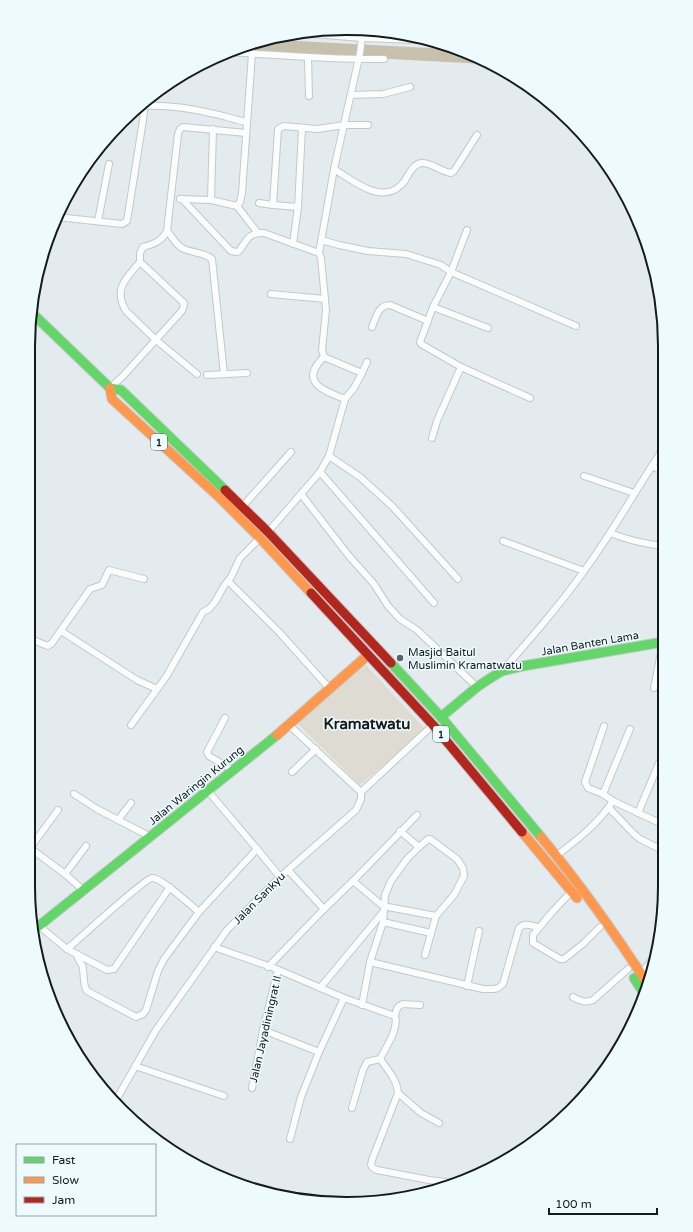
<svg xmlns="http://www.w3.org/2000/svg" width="693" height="1232" font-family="'Varela Round',sans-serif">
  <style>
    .green { fill: #dedcd2 }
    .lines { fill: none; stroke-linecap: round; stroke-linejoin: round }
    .river { stroke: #c7c0ac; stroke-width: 13 }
    .street-casing { stroke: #c3c9cb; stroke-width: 8 }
    .fast-casing { stroke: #c3c9cb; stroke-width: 11 }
    .slow-casing { stroke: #c3c9cb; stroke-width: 11 }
    .jam-casing { stroke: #c3c9cb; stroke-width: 11 }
    .street { stroke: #fbfcfc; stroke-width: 6 }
    .fast { stroke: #63d668; stroke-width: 9 }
    .slow { stroke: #ff974d; stroke-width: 9 }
    .jam { stroke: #b3261e; stroke-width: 9 }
    .poi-dot { fill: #5d6365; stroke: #edfbff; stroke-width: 1.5 }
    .labels { text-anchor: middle; stroke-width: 3; stroke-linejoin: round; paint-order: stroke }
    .shield { fill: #edfbff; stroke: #565e5f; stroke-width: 1 }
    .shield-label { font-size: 10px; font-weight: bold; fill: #151a1b }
    .street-label { font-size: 11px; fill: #151a1b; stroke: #edfbff }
    .poi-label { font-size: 11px; fill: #151a1b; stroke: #edfbff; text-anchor: start }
    .district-label { font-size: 15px; font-weight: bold; fill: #151a1b; stroke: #edfbff }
    .rim { fill: none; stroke: #151a1b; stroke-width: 2 }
  </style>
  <rect width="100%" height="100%" fill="#e3ebee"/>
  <polygon class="green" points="366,665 426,730 360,785 295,721"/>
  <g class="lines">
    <polyline class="river" points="248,45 476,57"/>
    <defs>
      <g id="street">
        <polyline points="302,33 362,38 418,40 440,43"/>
        <path d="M 228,52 C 280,55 332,60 384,59"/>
        <polyline points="308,58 309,96"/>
        <polyline points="351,95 383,94 410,87"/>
        <path d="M 144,106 C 166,105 189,108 210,113 C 223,115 234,120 247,122"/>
        <polyline points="593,147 625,198"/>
        <path d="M 334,169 C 352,180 381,205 401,185 C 405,182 407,176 410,172 C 413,168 416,163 422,163 C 433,163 441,172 451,173 L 454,171 L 477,135"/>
        <polyline points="180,199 211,200 213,129"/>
        <path d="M 182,199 L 231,251 L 237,252 L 239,251 C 247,240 249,232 264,233 L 319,253 L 334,169 L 360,53 L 363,30"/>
        <polyline points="211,200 237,206 240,202 242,193 252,54"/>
        <polyline points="259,203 273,205"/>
        <polyline points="237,206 257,232"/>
        <polyline points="298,207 273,205 278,129 284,126 317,129 345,125 368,125"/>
        <polyline points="57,217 122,224 127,221 143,120 145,101"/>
        <polyline points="98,221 109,164"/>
        <polyline points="467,230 451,272 576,326"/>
        <path d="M 167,231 C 172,236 176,245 182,248 C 191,253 204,252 212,259 L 224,374"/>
        <polyline points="321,240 339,245 368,251 406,254 441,265 451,272 433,307 420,342 421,344 461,367 530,398"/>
        <polyline points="293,244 298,207 302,129"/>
        <polyline points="37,283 50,234"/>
        <polyline points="271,294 325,299"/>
        <polyline points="433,307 488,328"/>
        <path d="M 372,327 C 376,318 378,305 390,305 L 428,321"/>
        <path d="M 324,357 C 298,382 324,391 345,399"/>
        <polyline points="362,373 367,362"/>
        <path d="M 197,374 L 156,340 L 126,311 C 113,289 126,278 140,262 L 140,253 L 143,247 C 154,244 161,242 167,231 L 178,134 L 180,129 L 183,127 L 246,133"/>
        <polyline points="207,375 247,373"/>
        <polyline points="110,388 123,376 180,313 183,309 184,303 140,262"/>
        <polyline points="432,438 437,421 461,367"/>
        <polyline points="329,456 360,477 393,507 458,579"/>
        <polyline points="652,466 663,471"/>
        <polyline points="320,472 434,603"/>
        <polyline points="584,476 634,493"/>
        <polyline points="301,494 349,556 374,584 388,606 400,619 417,630 477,687"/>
        <polyline points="243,506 291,452"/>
        <polyline points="268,532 320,472 329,456 345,399 354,388 362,373 324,357 322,350 326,310 321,258 319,253"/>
        <path d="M 610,533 C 628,540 644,544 663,546"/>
        <polyline points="503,541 584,571"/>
        <polyline points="228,581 279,632 330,689"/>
        <polyline points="61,631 137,680 157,689"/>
        <polyline points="28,638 48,646 52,643 90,589 102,585 109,570 144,579"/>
        <path d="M 503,670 C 531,638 559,606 584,571 C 613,532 636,489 663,449"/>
        <polyline points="654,688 663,642"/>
        <polyline points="225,718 207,752 209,756 233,770"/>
        <polyline points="131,725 166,677 203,612 209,609 215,602 224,586 231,577 240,558 260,538"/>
        <polyline points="289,725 361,792"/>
        <polyline points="292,772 316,749"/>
        <polyline points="74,794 97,809 151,837"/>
        <polyline points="603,794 588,788 585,782 604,726"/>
        <polyline points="613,801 664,825"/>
        <polyline points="609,808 634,834 640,839 664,851"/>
        <polyline points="58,810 30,848 65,874 83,890"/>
        <polyline points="638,813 659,763 664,760"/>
        <polyline points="118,820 131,803"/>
        <polyline points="400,831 419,847"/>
        <polyline points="257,849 280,877"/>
        <path d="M 556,856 C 577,840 598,824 613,801 L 603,794 L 630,729"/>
        <polyline points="288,870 324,909"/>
        <polyline points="65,874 86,846"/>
        <polyline points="353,881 417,815"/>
        <polyline points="572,891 553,911 533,935 533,943 560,959 564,959 583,944 600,927"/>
        <polyline points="383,922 431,933"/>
        <polyline points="39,926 67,949 107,970 114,969 170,887"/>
        <path d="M 214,947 L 274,968 L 344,998 L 395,1016 C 399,1029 386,1047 380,1059 L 367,1062 L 363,1070 L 352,1108"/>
        <path d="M 67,949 C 78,940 144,879 152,878 C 161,877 191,906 199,912"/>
        <path d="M 77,954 C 77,959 80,961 82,965 C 85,974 82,984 87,991 L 136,1017 L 143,1014 L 146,1010 L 158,971 L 164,959 L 199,912 L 257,849 L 208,791"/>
        <path d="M 370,962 L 483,989 L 494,989 L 498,988 L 503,984 L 519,928 C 525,922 531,926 538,927"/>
        <polyline points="268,967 324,909 353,881 383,906 436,916"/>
        <polyline points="641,974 654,957"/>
        <polyline points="467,986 479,931"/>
        <polyline points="320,988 384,911"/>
        <path d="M 573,997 C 580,1001 585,1003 593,1000 L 628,969"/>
        <polyline points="362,1005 370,962 383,922 385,895 391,881 407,859 419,847 428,839 430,839 457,859 463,868 464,876 454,895 436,916 425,955"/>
        <path d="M 395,1016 C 396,1010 397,1006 403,1004 L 420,1005"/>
        <polyline points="263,1030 319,1052"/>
        <path d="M 380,1059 C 388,1070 397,1080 398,1093 L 372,1160 L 371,1165 L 373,1168 L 377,1170 L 429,1180 L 455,1183"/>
        <polyline points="135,1066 224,1096"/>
        <polyline points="252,1088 263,1030 278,970"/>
        <polyline points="398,1093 421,1113 439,1123"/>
        <polyline points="116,1100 156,1030 227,930 280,877 356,810 361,799 361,792 433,725"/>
        <polyline points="290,1139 301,1097 319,1052 344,998"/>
      </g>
      <g id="fast">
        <polyline points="31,312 110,388 121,390 225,490"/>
        <polyline points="391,663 441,717 541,837"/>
        <polyline points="441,717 477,687 492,677 502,671 523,666 663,642"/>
        <polyline points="35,929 277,735"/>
        <polyline points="634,978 645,995"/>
      </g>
      <g id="slow">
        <polyline points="110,388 112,399 219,497 260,538 311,593"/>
        <polyline points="277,735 368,655"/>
        <polyline points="522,832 577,898"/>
        <path d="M 541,837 C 580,884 616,935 649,986"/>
      </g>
      <g id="jam">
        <polyline points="225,490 268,532 391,663"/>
        <polyline points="311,593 433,725 522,832"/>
      </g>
    </defs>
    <use href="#street" class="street-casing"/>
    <use href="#fast" class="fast-casing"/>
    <use href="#slow" class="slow-casing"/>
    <use href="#jam" class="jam-casing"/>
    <use href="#street" class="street"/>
    <use href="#fast" class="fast"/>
    <use href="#slow" class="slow"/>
    <use href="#jam" class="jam"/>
  </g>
  <circle class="poi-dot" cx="400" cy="658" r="4"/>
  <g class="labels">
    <g class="shield">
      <rect x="151" y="434" width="16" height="16" rx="3"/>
      <rect x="433" y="726" width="16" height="16" rx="3"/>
    </g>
    <g class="shield-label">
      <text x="159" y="446">1</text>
      <text x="441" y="738">1</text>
    </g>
    <g class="street-label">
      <text transform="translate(590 643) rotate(-10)" y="4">Jalan Banten Lama</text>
      <text transform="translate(196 785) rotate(-39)" y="4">Jalan Waringin Kurung</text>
      <text transform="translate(259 898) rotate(-45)" y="4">Jalan Sankyu</text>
      <text transform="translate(265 1029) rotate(-77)" y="4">Jalan Jayadiningrat II</text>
    </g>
    <g class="poi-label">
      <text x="408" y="656">Masjid Baitul<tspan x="408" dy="13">Muslimin Kramatwatu</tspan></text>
    </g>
    <g class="district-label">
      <text x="367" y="729">Kramatwatu</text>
    </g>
  </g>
  <path d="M0 0H693V1232H0ZM346 35H347A311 311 0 0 1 658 346V886A311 311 0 0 1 347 1197H346A311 311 0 0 1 35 886V346A311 311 0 0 1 346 35Z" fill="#edfbff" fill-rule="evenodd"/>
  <path class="rim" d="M346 35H347A311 311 0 0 1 658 346V886A311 311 0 0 1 347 1197H346A311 311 0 0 1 35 886V346A311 311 0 0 1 346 35Z"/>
  <rect x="16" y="1144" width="140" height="72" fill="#edfbff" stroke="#97a1a4"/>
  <rect x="24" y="1157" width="20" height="6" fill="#63d668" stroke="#97a1a4"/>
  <text x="52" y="1164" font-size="12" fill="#151a1b">Fast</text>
  <rect x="24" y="1177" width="20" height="6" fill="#ff974d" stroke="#97a1a4"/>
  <text x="52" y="1184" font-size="12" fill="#151a1b">Slow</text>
  <rect x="24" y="1197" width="20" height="6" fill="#b3261e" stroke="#97a1a4"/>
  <text x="52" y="1204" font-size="12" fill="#151a1b">Jam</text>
  <path d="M549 1208v6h108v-6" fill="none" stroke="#151a1b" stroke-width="2"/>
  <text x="555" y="1208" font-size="12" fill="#151a1b" stroke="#edfbff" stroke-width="3" paint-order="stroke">100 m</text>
</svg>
